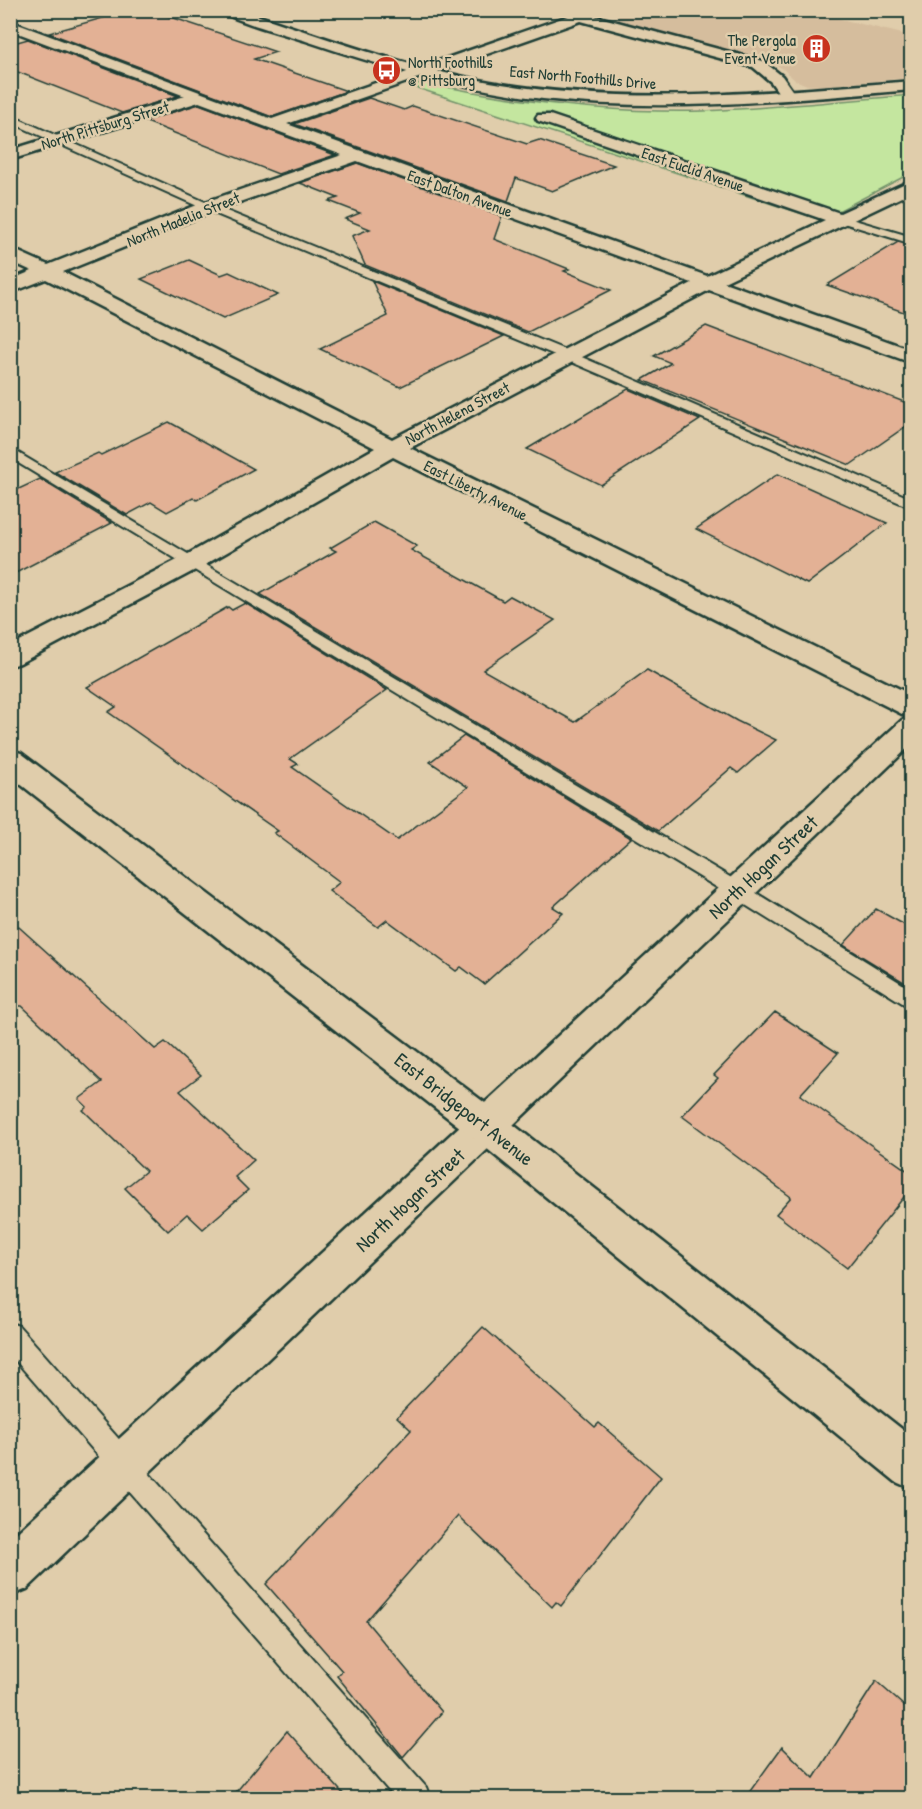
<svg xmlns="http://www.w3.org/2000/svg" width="922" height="1809" font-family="'Patrick Hand',sans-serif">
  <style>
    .built { fill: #d5bd9d }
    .green { fill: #c4e69f; stroke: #72926a; stroke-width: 1.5 }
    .building { fill: #e3b195; stroke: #1f3d34; stroke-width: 1.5 }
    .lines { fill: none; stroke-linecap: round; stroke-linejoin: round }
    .service-casing { stroke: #1f3d34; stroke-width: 4 }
    .minor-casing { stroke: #1f3d34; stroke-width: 5 }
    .tertiary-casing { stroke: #1f3d34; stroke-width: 5 }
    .secondary-casing { stroke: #1f3d34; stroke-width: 5 }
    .service { fill: #e0cdab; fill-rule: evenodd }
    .minor { fill: #e0cdab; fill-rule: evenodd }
    .tertiary { fill: #e0cdab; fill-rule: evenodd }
    .secondary { fill: #e0cdab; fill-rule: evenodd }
    .labels { text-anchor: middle; stroke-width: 5; stroke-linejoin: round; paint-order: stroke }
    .far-poi-label { font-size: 16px; fill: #1f3d34; stroke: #e0cdab; text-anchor: end }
    .far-street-label { font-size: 16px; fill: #1f3d34; stroke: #e0cdab }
    .street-label { font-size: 20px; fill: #1f3d34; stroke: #e0cdab }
  </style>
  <rect width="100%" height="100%" fill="#e0cdab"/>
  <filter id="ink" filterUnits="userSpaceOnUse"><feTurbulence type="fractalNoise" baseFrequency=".0167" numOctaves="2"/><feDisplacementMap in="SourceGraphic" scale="12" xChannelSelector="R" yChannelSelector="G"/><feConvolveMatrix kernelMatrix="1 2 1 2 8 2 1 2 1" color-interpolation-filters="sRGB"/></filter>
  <g filter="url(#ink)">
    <polygon class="built" points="629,11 807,11 911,36 911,78 817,86 807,85 795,80 782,68 770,62 621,22 615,18"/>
    <path class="green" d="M 423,82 C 515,102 609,113 703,111 C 773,108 842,101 911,95 L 911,173 L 821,220 L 411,86 Z"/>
    <g class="building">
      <polygon points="131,10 150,10 276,52 254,59 347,91 272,117 49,33"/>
      <polygon points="28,39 178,96 122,113 10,69 10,44"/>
      <polygon points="369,98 404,110 413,106 527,144 539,140 614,165 552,191 516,178 508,201 294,124"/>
      <polygon points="199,104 335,155 278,174 144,121"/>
      <polygon points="357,163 502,216 494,239 569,269 564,271 611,290 528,332 365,265 352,236 370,229 345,219 360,213 329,201 338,198 300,183"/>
      <polygon points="898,242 912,246 912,315 827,285"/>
      <polygon points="189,260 221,275 229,272 278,295 223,319 141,279"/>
      <polygon points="372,281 504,336 400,387 320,349 388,316"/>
      <polygon points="706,326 912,405 912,422 850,465 642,380 671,363 654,356"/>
      <polygon points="628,389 700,420 601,485 527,449"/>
      <polygon points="169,422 254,469 197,500 193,498 167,512 151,502 127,515 55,472 98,453 101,455"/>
      <polygon points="778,474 887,523 807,584 696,529"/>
      <polygon points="40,479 112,523 10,576 10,493"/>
      <polygon points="374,522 417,546 411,550 503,601 510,596 555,620 483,670 575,722 647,670 737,721 776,740 738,773 731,768 658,831 260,594 336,551 330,548"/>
      <polygon points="245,603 387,690 290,759 298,764 292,767 397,840 468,787 430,762 464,736 631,838 553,907 563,913 484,984 461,967 456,971 387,920 378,927 329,891 340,882 274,833 278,831 108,712 116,707 87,687 228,607 232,610"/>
      <polygon points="876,909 912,929 912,987 843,945"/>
      <polygon points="10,919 155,1049 165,1042 201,1075 180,1091 254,1160 235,1177 248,1190 203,1229 187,1214 168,1231 125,1188 146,1171 83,1110 87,1107 79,1099 102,1082 22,1006 10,1006"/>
      <polygon points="775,1012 838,1053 800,1095 912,1174 912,1187 847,1268 776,1214 791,1197 682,1116 718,1078 714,1075"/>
      <polygon points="483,1327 595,1427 599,1423 661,1477 561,1606 556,1602 552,1607 458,1516 366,1621 442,1712 403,1757 337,1676 342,1671 266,1584 411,1430 397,1417"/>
      <polygon points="876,1681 912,1713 912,1798 745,1798 782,1747 814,1778"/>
      <polygon points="287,1731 347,1798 231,1798"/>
    </g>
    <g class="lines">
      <defs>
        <g id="service">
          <polygon points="10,115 212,205 570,352 912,499 912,508 562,358 204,209 10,122"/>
          <polygon points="841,216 912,237 912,244 837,221 837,217"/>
          <polygon points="10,448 745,886 912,990 912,1009 731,896 10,458"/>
          <polygon points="10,1323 19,1326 426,1787 430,1798 395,1798 10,1354"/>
        </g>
        <g id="minor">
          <path d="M 586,10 L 606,10 L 595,16 L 763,61 L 782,76 L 796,96 L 793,99 L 783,99 L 771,82 L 753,67 L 581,21 L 287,124 L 707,276 L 825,220 L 538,121 L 536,118 L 538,115 L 550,115 L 840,213 L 912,180 L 912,192 L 724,282 L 912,350 L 912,363 L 709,290 L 410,448 L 912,695 L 912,716 L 902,714 L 393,457 L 201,567 L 20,663 L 10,666 L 10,646 L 183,557 L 375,448 L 46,279 L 10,293 L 10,280 L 32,271 L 10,261 L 10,248 L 48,265 L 202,203 L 342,155 L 199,102 L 10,160 L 10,150 L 185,96 L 10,30 L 10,21 L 272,119 L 568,16 L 569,12 ZM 357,161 L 692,283 L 392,439 L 63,272 L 214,211 Z"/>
          <polygon points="912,717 912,744 27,1589 10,1596 10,1539 902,720"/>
        </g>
        <polygon id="tertiary" points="10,750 21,753 501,1115 912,1437 912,1489 896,1482 475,1139 10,776"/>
        <path id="secondary" d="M 220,10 L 241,10 C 323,37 404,67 490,82 C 629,107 772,92 912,81 L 912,90 C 790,100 666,113 543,99 C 463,89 386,68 309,42 C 292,36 230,20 220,10 Z"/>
      </defs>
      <use href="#service" class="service-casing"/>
      <use href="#minor" class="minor-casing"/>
      <use href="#tertiary" class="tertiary-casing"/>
      <use href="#secondary" class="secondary-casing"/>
      <use href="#service" class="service"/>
      <use href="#minor" class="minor"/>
      <use href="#tertiary" class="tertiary"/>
      <use href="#secondary" class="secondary"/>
    </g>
  </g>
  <defs>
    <symbol id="building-disc" viewBox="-11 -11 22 22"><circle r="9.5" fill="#c8321e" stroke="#e0cdab"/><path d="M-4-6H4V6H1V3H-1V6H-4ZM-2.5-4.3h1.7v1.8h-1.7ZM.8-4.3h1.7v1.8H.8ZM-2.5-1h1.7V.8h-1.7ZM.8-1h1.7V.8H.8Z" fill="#fff"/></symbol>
    <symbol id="bus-disc" viewBox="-11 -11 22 22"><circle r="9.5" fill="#c8321e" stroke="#e0cdab"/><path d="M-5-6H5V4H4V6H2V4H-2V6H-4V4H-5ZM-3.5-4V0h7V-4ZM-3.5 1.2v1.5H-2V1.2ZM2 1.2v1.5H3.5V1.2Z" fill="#fff"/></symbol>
  </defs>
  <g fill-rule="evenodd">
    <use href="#building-disc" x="800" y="32" width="33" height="33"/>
    <use href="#bus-disc" x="370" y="54" width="33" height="33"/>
  </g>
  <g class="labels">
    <g class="far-poi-label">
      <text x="796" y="46">The Pergola<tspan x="796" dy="18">Event Venue</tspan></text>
      <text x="408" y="68" text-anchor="start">North Foothills<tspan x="408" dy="18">@ Pittsburg</tspan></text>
    </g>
    <g class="far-street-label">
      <text transform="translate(583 77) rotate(5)" y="6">East North Foothills Drive</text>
      <text transform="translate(105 125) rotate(-17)" y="6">North Pittsburg Street</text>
      <text transform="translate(693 169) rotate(19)" y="6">East Euclid Avenue</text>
      <text transform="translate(460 193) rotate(20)" y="6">East Dalton Avenue</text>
      <text transform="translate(183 219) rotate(-22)" y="6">North Madelia Street</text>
      <text transform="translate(457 413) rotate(-28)" y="6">North Helena Street</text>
      <text transform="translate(476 490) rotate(27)" y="6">East Liberty Avenue</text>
    </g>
    <g class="street-label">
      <text transform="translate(763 867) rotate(-43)" y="7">North Hogan Street</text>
      <text transform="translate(464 1109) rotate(38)" y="7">East Bridgeport Avenue</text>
      <text transform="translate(410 1200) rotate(-43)" y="7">North Hogan Street</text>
    </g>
  </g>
  <rect width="922" height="1809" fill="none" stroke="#e0cdab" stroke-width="36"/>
  <rect x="18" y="18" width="886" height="1773" fill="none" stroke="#1f3d34" stroke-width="2" filter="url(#ink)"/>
</svg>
